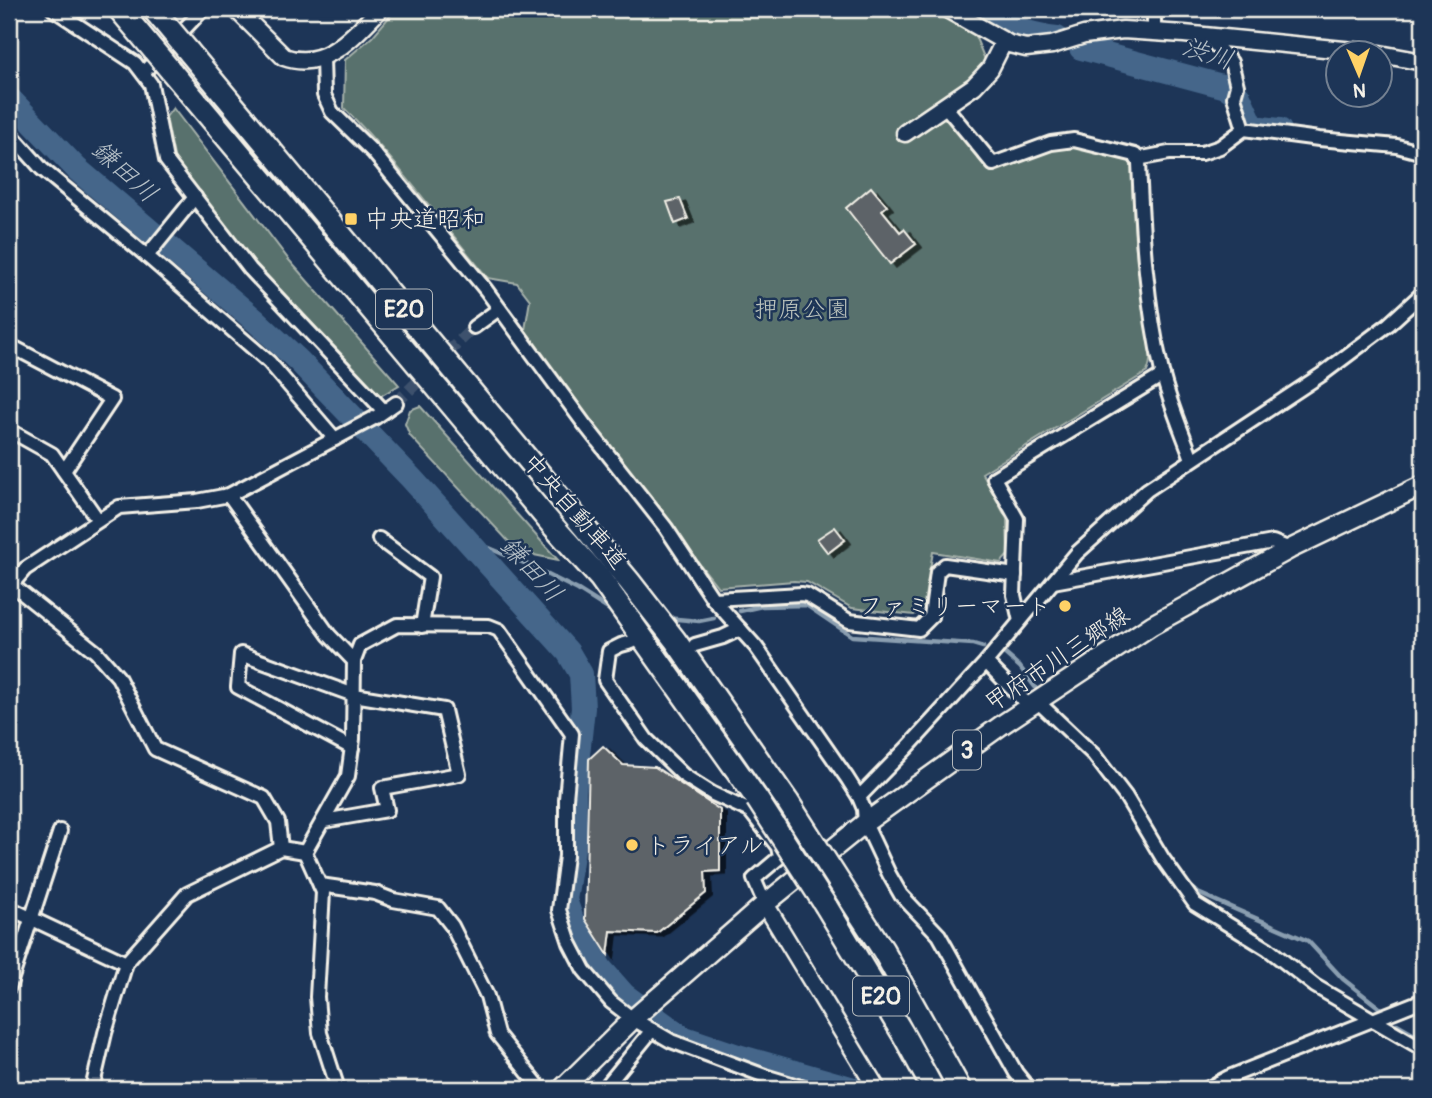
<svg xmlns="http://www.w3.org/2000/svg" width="1432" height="1098" font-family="Pangolin,'Klee One',sans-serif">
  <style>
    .green { fill: #58716d; stroke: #a6b1aa; stroke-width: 2 }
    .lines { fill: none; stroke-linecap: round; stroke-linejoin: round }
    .stream { stroke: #8a9eb0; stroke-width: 4.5 }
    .river { stroke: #44668a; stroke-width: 24 }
    .building { fill: #5d6368; stroke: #f4f1e8; stroke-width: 2; filter: url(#shadow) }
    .street-tunnel { stroke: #3d516d; stroke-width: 12; stroke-dasharray: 12 6; stroke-linecap: butt }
    .street-casing { stroke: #f4f1e8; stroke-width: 18 }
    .secondary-casing { stroke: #f4f1e8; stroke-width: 21 }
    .primary-casing { stroke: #f4f1e8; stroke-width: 23 }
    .highway-casing { stroke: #f4f1e8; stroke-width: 26 }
    .street { stroke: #1d3557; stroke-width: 12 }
    .secondary { stroke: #1d3557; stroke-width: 16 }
    .primary { stroke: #1d3557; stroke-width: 18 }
    .highway { stroke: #1d3557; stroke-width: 21 }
    .highway-bridge-casing { stroke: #f4f1e8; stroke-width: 26; stroke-linecap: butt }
    .highway-bridge { stroke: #1d3557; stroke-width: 21 }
    .poi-dot { fill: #ffd166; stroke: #1d3557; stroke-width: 2.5 }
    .labels { text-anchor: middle; stroke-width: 5; stroke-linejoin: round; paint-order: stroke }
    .shield { fill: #1d3557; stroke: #b4b9bc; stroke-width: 2 }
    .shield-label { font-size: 23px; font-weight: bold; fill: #f4f1e8 }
    .poi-label { font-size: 24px; fill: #f4f1e8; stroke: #1d3557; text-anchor: start }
    .park-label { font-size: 24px; fill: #bdc4bd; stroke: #1d3557 }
    .street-label { font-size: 24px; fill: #f4f1e8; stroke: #1d3557 }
    .water-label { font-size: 26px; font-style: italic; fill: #b6c0c7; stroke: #1d3557 }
  </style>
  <defs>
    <filter id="shadow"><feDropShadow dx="6" dy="3.5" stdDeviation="0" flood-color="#0009"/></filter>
  </defs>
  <rect width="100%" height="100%" fill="#1d3557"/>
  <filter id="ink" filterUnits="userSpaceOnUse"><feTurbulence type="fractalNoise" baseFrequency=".0143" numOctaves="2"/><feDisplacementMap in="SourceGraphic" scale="14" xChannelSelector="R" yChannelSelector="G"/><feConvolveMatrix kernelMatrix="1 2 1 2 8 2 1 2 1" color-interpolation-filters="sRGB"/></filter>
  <g filter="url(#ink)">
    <g class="green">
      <path d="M 396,9 L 929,9 L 973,31 L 986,62 L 978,78 L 934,104 L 991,169 L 1058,145 L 1076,143 L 1126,158 L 1132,166 C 1133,197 1133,228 1137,259 C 1141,285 1158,350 1147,372 L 982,473 L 1007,519 L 1008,555 L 1001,563 L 933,552 L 923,608 L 914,615 L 852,608 L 807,582 L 794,581 L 718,587 L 683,543 L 671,522 L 598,431 L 525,330 L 530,300 L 517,283 L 488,278 C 440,221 397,161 344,108 L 345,60 L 372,37 Z"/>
      <polygon points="173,108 289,260 399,385 379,397 281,298 175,161 166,117"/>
      <polygon points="420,406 558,560 534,555 510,543 410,436 405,424 410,410"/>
    </g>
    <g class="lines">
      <g class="stream">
        <polyline points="468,539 522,562 578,590 616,614"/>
        <polyline points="740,611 762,606 806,605 852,636 973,644 983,647"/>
        <polyline points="666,618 699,621 714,618"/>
        <polyline points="1004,653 1020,667 1035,687"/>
        <polyline points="1183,879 1198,893 1308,941 1343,979 1381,1009"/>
        <polyline points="1397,1024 1423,1039"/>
      </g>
      <g class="river">
        <path d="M 975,9 C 1004,24 1024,34 1057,38"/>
        <polyline points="1081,48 1226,87 1239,96 1253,127 1280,130"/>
        <polyline points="9,98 77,169 256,321 299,361 412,479 568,652 581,674 583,708 574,792 575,835 565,900 574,925 601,969 624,995 682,1037 738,1056 854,1089"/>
      </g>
    </g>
    <g class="building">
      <polygon points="871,187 887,206 882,210 900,232 904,229 916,244 890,264 846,208"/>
      <polygon points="680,199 688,219 675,224 667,202"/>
      <polygon points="835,527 845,540 828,553 817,539"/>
      <polygon points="603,746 623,765 655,767 720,810 720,871 705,872 706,893 657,933 611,931 608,955 585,919 589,759"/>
    </g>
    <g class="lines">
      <polyline class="street-tunnel" points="396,403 474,327"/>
      <defs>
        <g id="street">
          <polyline points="53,9 135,63 151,84 166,160 250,269 384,411"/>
          <polyline points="1154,31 1154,9"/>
          <polyline points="1208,37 1231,62 1237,86 1234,97 1244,129 1319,139 1397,146 1423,153"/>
          <polyline points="323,57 324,95 332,112 373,152 486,290 585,425 666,528 713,599 756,647 847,778 859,797 864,809 865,823 889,874 901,895 939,935 1016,1073 1029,1089"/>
          <polyline points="143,73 203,9"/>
          <path d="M 945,106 L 993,164 L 1051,143 L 1074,140 L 1135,155 L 1139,162 C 1142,233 1146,303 1162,372 C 1169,402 1182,431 1192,459"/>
          <polyline points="9,132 42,169 147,256 269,362 335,439"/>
          <polyline points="1137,159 1169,153 1202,153 1220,147 1244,129"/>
          <polyline points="147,256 195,197"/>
          <polyline points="474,327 499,309"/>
          <polyline points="9,345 112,399 64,471"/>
          <polyline points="9,430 52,454 98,520"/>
          <polyline points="229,495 329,635 354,661 353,739 348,776 305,852 323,892 317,997 320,1033 338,1089"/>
          <polyline points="379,539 430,577 422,626"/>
          <polyline points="1053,582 1273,542 1290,549"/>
          <polyline points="12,585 96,652 118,677 155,749 264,798 278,822 281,848"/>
          <polyline points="9,588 25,569 119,507 197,501 229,495 376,417 396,403"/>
          <polyline points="713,599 801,594 807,595 849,621 919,629 931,617 937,572 945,565 1015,575"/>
          <polyline points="1020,621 1014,595 1017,519 994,478 1163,375"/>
          <polyline points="632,642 621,645 609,651 605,680 646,739 683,775 713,794 750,811 778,847 780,857 754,879 765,904"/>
          <polyline points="695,645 723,637 740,629"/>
          <polyline points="354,661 360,645 397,625 489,626 499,630 572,734 566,799 566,856 559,910 570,943 584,970 611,1002 633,1019 671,1041 765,1076 808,1089"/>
          <polyline points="986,662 1029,706"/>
          <polyline points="1037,701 1094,755 1126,797 1163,859 1195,904 1268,949 1315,986 1423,1049"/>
          <polyline points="859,797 907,748 986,662 1077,553 1147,490 1321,375 1389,324 1423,293"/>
          <polyline points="324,821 387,810 382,788 459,774 444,710 354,695 241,654 238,687 352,748"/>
          <polyline points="320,885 375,893 393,900 438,908 452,926 487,996 497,1034 541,1089"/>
          <polyline points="9,908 126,963"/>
          <polyline points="9,987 60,831"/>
          <polyline points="92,1089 105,1033 126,963 187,894 281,848 305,852"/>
          <polyline points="604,1089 652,1030"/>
          <polyline points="1207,1089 1229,1077 1423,1000"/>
        </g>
        <g id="secondary">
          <path d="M 236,9 L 284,57 C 325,72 354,35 380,9"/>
          <polyline points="947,9 1009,44 1026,48 1052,45 1084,35 1123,30 1184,34 1364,52"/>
          <polyline points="1380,54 1423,62"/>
          <polyline points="905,133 974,86 990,69 1004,41"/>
          <polyline points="765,904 877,1089"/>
        </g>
        <polyline id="primary" points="562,1089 633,1019 765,904 865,823 1003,724 1152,625 1290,549 1423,485"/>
        <g id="highway">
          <polyline points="189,52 629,581 675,640 788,802"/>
          <polyline points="171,71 553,526 600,578 757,799"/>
          <polyline points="826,906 903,1034 933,1089"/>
          <polyline points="859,913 883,950 960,1089"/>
        </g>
      </defs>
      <use href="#street" class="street-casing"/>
      <use href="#secondary" class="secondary-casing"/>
      <use href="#primary" class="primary-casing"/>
      <use href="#highway" class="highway-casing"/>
      <use href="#street" class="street"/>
      <use href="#secondary" class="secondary"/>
      <use href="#primary" class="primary"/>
      <use href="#highway" class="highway"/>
      <defs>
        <g id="highway-bridge">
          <polyline points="119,9 171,71"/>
          <polyline points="153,9 189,52"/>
          <polyline points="757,799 826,906"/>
          <polyline points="788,802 859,913"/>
        </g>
      </defs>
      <use href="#highway-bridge" class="highway-bridge-casing"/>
      <use href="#highway-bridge" class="highway-bridge"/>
    </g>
  </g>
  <g class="poi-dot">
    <rect x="344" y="212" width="14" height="14" rx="3.5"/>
    <circle cx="1065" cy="606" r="7"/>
    <circle cx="632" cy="845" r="7"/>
  </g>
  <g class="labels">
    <g class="shield">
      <rect x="376" y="289.5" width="56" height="39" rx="5"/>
      <rect x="953" y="730.5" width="28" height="39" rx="5"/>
      <rect x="853" y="976.5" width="56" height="39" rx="5"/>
    </g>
    <g class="shield-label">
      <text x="404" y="317">E20</text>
      <text x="967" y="758">3</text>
      <text x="881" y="1004">E20</text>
    </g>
    <g class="poi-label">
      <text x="365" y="227">中央道昭和</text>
      <text x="1051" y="614" text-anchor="end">ファミリーマート</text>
      <text x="646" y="853">トライアル</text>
    </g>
    <g class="park-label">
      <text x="802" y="317">押原公園</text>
    </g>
    <g class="street-label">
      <text transform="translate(575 511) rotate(49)" y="8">中央自動車道</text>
      <text transform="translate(1057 659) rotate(-34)" y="8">甲府市川三郷線</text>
    </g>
    <g class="water-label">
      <text transform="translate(1208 53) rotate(18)" y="9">渋川</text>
      <text transform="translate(125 171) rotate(42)" y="9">鎌田川</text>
      <text transform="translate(532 569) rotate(47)" y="9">鎌田川</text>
    </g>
  </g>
  <rect width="1432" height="1098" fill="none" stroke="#1d3557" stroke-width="35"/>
  <rect x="18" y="18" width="1397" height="1063" fill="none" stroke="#f4f1e8" stroke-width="2.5" filter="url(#ink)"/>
  <g transform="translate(1359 74) rotate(178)"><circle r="33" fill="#1d3557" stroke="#738091" stroke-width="2"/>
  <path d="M0-5L12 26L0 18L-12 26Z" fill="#ffd166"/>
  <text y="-10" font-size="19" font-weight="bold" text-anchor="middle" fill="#f4f1e8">N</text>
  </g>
</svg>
